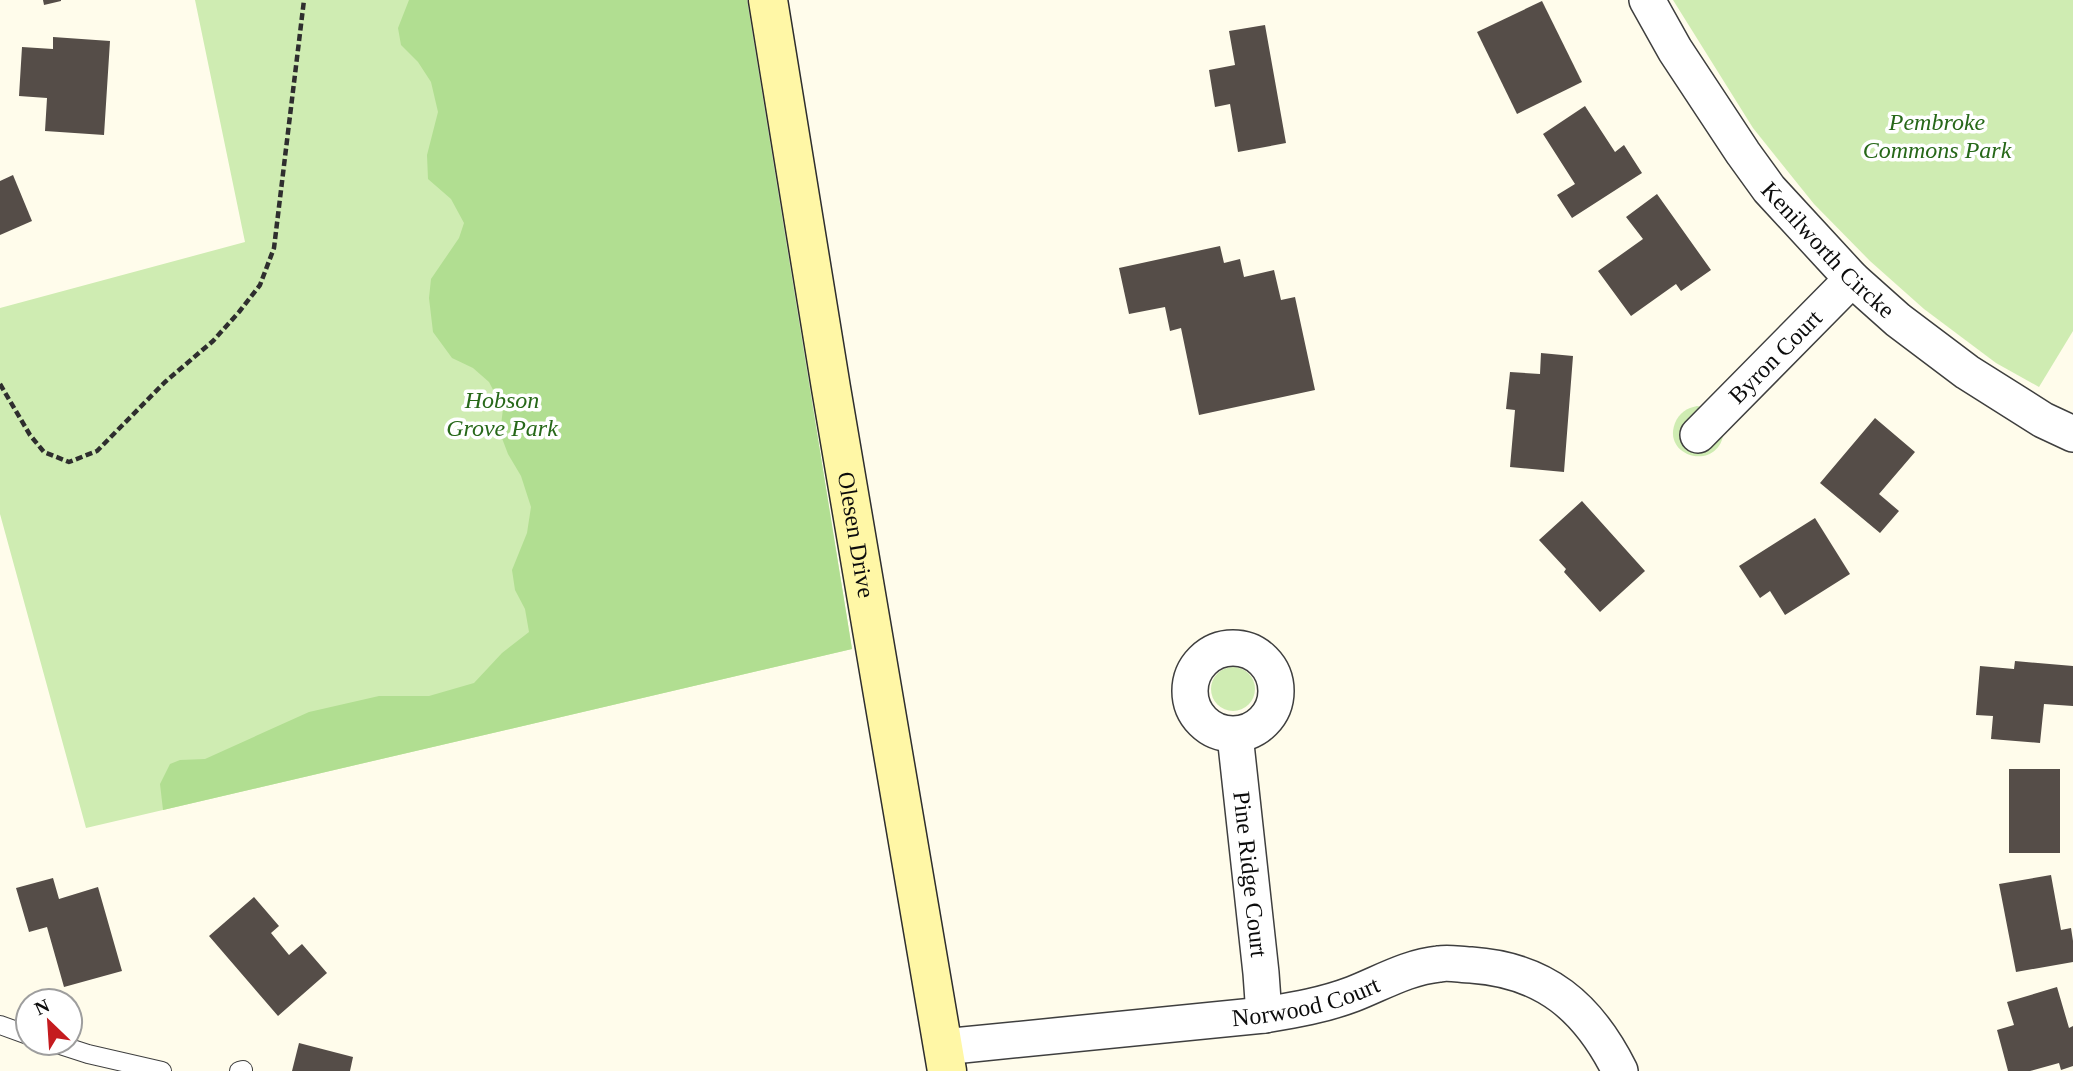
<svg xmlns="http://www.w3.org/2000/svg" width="2073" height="1071" font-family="Georgia,serif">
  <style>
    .green { fill: #cfecb2 }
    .forest { fill: #b1de91 }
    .building { fill: #554d48 }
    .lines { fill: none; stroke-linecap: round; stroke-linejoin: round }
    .lane-casing { stroke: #3f3f3f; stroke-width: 20 }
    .street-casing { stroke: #3f3f3f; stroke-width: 38 }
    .secondary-casing { stroke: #2e2e2e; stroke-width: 41 }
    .path { stroke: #2e2e2e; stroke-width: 4.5; stroke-dasharray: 7 3.5; stroke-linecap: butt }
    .lane { stroke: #fff; stroke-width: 18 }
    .street { stroke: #fff; stroke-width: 35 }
    .secondary { stroke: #fff7a6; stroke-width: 38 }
    .labels { text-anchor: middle; stroke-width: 7; stroke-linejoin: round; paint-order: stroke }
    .park-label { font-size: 24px; font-style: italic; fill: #276819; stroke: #fff }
    .street-label { font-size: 24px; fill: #0c0c0c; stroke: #fff }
  </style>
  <rect width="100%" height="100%" fill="#fffceb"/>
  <g class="green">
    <polygon points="195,0 747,0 852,649 86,828 0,514 0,308 245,242"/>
    <polygon points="1673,0 2073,0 2073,331 2039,387 1996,363 1924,309 1870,261 1814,204 1753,128"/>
    <path d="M 1697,406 L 1703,407 L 1724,428 C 1723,473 1661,459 1675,423 C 1679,413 1687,408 1697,406 Z"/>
    <circle cx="1233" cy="689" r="22"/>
  </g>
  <polygon class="forest" points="409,0 747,0 852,649 163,810 160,784 170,764 180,760 205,759 309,712 379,696 429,696 474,683 502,653 529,632 525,609 515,590 512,570 527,533 531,507 521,476 508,454 500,433 503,409 489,382 473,368 452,358 433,332 429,298 431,279 459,238 464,223 451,199 428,179 427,155 438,112 431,82 418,62 401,45 398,28"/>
  <g class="building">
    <polygon points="43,0 61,0 61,1 44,5"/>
    <polygon points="1542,1 1582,82 1517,114 1477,32"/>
    <polygon points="1265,25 1286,143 1238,152 1230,104 1215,107 1209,70 1235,65 1229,31"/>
    <polygon points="53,37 110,41 104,135 45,131 47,98 19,96 22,47 53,49"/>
    <polygon points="1585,106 1615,152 1624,145 1642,173 1572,218 1557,195 1575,184 1543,134"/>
    <polygon points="13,175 32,221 0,235 0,181"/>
    <polygon points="1657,194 1711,270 1681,291 1676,284 1631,316 1598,271 1643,239 1626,217"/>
    <polygon points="1220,246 1224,263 1240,259 1244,277 1274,270 1281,300 1295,297 1315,390 1199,415 1181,328 1170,331 1165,307 1129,314 1119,268"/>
    <polygon points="1541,353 1573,356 1564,472 1510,467 1515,410 1506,409 1510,372 1540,374"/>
    <polygon points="1875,418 1915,452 1879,494 1899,511 1880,533 1820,483"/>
    <polygon points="1582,501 1645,571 1600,612 1564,572 1566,569 1539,540"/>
    <polygon points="1815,518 1850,574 1785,615 1770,591 1760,598 1739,566"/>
    <polygon points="2015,661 2073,666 2073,706 2044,704 2040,743 1991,739 1993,716 1976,715 1980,666 2014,669"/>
    <rect x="2009" y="769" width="51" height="84"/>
    <polygon points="2051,875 2061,930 2071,928 2073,941 2073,962 2016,972 1999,884"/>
    <polygon points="53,878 59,899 98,887 122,971 64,987 47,927 29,932 16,888"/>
    <polygon points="254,897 279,926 271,933 289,955 302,944 327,973 278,1016 209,936"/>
    <polygon points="2057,987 2069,1028 2073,1026 2073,1066 2061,1070 2059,1063 2030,1071 2008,1071 1997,1030 2014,1025 2007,1002"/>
    <polygon points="299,1043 353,1057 350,1071 292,1071"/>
  </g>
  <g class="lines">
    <defs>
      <g id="lane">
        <polyline points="0,1025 28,1035"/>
        <polyline points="54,1043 88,1054 162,1071"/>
        <polyline points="239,1071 243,1070"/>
      </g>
      <g id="street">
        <path id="s1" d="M 1647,0 L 1675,50 L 1743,153 L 1769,189 L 1852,279 L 1898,320 L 1967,372 L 2043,420 L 2073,434"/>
        <path id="s2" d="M 1698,435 L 1852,279"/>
        <circle cx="1233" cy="691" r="43"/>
        <path id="s3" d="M 1235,735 L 1261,973 L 1264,1015"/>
        <path id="s4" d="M 943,1047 L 1264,1015 C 1295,1010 1324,1005 1353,994 C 1381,983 1408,967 1439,964 C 1449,962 1461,965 1471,965 C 1545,970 1588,1007 1620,1071"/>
      </g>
      <g id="secondary">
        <path id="s5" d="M 768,0 L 831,388 L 947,1071"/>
      </g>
    </defs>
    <use href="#lane" class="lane-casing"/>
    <use href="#street" class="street-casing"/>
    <use href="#secondary" class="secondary-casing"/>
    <polyline class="path" points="0,384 30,435 44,452 69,462 97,451 165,382 213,341 239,312 260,285 274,248 304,0"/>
    <use href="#lane" class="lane"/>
    <use href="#street" class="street"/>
    <use href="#secondary" class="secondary"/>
  </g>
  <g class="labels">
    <g class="park-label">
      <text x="1937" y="130">Pembroke<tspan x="1937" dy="28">Commons Park</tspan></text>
      <text x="502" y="408">Hobson<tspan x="502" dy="28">Grove Park</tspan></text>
    </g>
    <g class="street-label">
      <text dy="8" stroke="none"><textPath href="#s1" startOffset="310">Kenilworth Circke</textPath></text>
      <text dy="8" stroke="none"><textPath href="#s2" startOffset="110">Byron Court</textPath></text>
      <text dy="8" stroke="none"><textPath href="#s5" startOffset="542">Olesen Drive</textPath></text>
      <text dy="8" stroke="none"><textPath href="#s3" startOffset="140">Pine Ridge Court</textPath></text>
      <text dy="8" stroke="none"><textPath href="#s4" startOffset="366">Norwood Court</textPath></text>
    </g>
  </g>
  <g transform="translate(49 1022) rotate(335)"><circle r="33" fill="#ffffff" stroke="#9e9e9e" stroke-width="2"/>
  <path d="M0-5L12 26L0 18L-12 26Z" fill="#c51b1f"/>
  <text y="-10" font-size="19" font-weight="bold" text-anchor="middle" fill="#0c0c0c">N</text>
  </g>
</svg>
